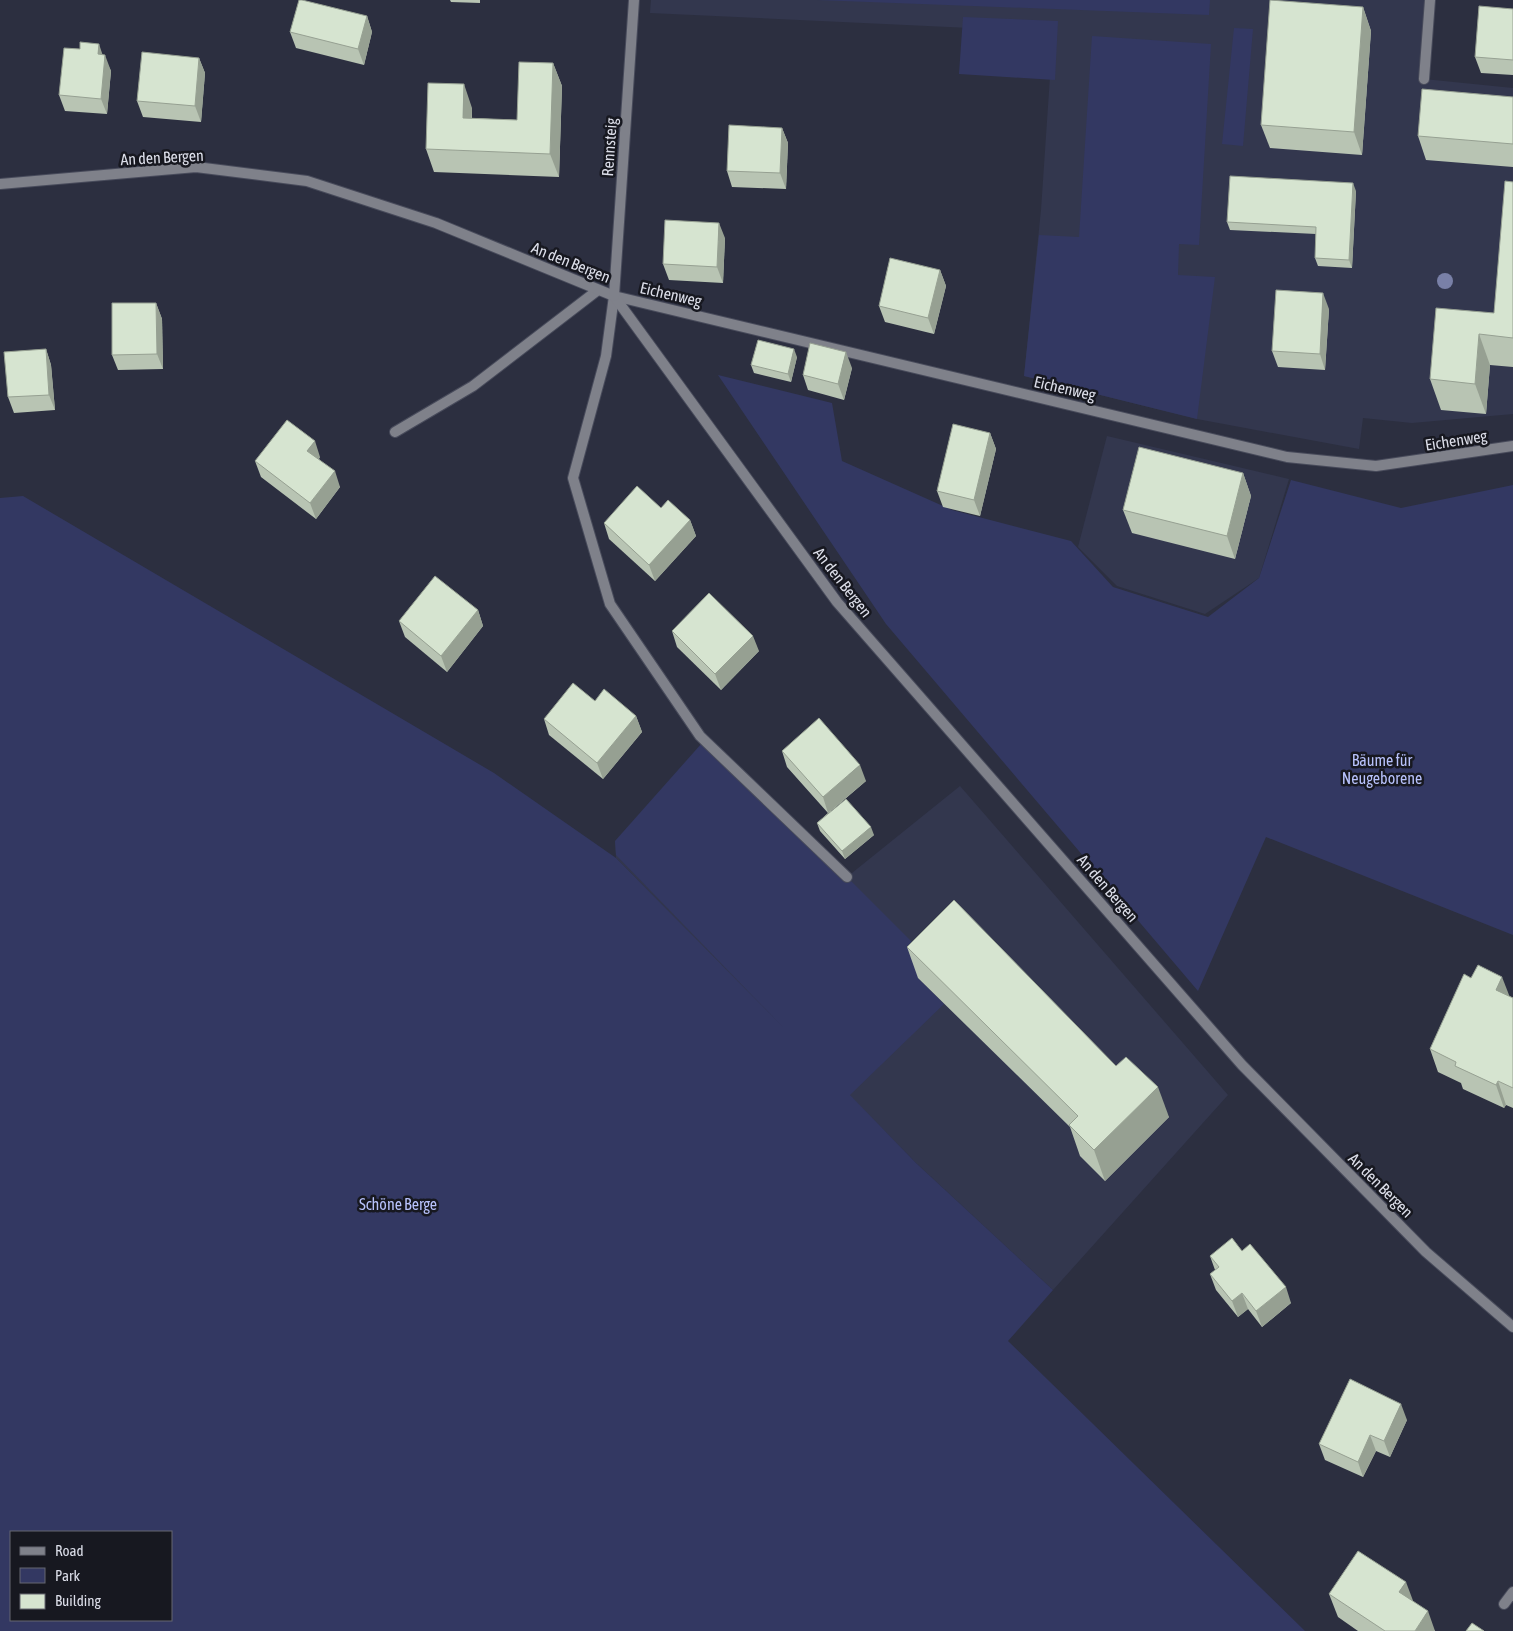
<svg xmlns="http://www.w3.org/2000/svg" width="1513" height="1631" font-family="'Asap Condensed',sans-serif">
  <style>
    .built { fill: #33374e }
    .green { fill: #333862; fill-rule: evenodd }
    .lines { fill: none; stroke-linecap: round; stroke-linejoin: round }
    .service-casing { stroke: #484b5b; stroke-width: 12 }
    .minor-casing { stroke: #484b5b; stroke-width: 12 }
    .service { stroke: #7f818a; stroke-width: 10 }
    .minor { stroke: #7f818a; stroke-width: 10 }
    .tree { fill: #7980a7 }
    .wall { fill: #b8c4b3 }
    .shaded-wall { fill: #96a092 }
    .building { fill: #d6e4d0; stroke: #96a092 }
    .labels { text-anchor: middle; stroke-width: 5; stroke-linejoin: round; paint-order: stroke }
    .street-label { font-size: 16px; fill: #dcdee9; stroke: #171820 }
    .park-label { font-size: 16px; fill: #b8c2fc; stroke: #171820 }
  </style>
  <rect width="100%" height="100%" fill="#2c2f40"/>
  <g class="built">
    <polygon points="651,0 1428,0 1424,79 1513,88 1513,414 1412,423 1363,418 1359,449 1197,419 1024,376 1041,210 1053,32 650,13"/>
    <polygon points="1107,436 1289,479 1259,578 1205,614 1117,586 1078,547"/>
    <polygon points="960,786 1228,1095 1053,1290 916,1163 616,858 615,841 847,877"/>
  </g>
  <g class="green">
    <polygon points="817,0 1210,0 1209,15"/>
    <polygon points="963,17 1058,21 1055,80 959,74"/>
    <polygon points="1234,28 1253,29 1243,146 1222,144"/>
    <polygon points="1092,36 1211,44 1199,245 1179,244 1178,275 1215,277 1197,419 1024,376 1039,235 1079,237"/>
    <polygon points="718,375 832,403 842,461 952,510 1071,541 1113,587 1208,617 1259,578 1291,480 1401,508 1513,485 1513,935 1266,837 1198,991 886,624"/>
    <path d="M 23,496 L 494,773 L 616,858 L 783,1027 L 616,855 L 615,841 L 702,743 L 847,877 L 933,963 L 918,978 L 944,1004 L 850,1095 L 916,1163 L 1053,1290 L 1008,1341 L 1305,1631 L 0,1631 L 0,498 ZM 11,1532 L 171,1532 L 171,1620 L 11,1620 Z"/>
  </g>
  <g class="lines">
    <defs>
      <g id="service">
        <polyline points="614,296 606,356 573,478 610,604 700,736 847,877"/>
        <polyline points="395,432 473,386 598,290"/>
        <polyline points="1504,1604 1513,1592"/>
      </g>
      <g id="minor">
        <polyline points="1424,79 1430,0"/>
        <polyline points="0,184 196,167 307,181 436,223 614,296 1287,457 1376,466 1513,446"/>
        <polyline points="614,296 837,602 1242,1065 1426,1252 1513,1327"/>
        <polyline points="614,296 634,0"/>
      </g>
    </defs>
    <use href="#service" class="service-casing"/>
    <use href="#minor" class="minor-casing"/>
    <use href="#service" class="service"/>
    <use href="#minor" class="minor"/>
  </g>
  <circle class="tree" cx="1445" cy="281" r="8"/>
  <g class="wall">
    <polygon points="450,0 480,0 480,3 451,2"/>
    <polygon points="1363,7 1371,31 1362,155 1270,148 1261,125"/>
    <polygon points="1513,9 1513,75 1481,73 1475,57"/>
    <polygon points="367,16 372,32 364,65 296,48 290,32"/>
    <polygon points="103,55 111,71 107,114 65,111 59,95"/>
    <polygon points="199,58 205,73 201,122 143,117 137,101"/>
    <polygon points="553,63 562,86 559,177 434,172 426,149 472,108 472,118 517,120"/>
    <polygon points="1513,97 1513,167 1426,160 1418,136"/>
    <polygon points="782,128 788,143 786,189 732,187 727,171"/>
    <polygon points="1513,182 1513,367 1490,365 1486,414 1441,410 1430,379 1494,313"/>
    <polygon points="1356,191 1352,268 1318,266 1315,258 1316,234 1230,230 1227,222"/>
    <polygon points="725,238 723,283 669,280 663,264"/>
    <polygon points="940,270 946,286 934,334 885,322 879,306"/>
    <polygon points="156,303 162,319 163,369 118,370 112,355"/>
    <polygon points="1329,309 1325,370 1278,367 1272,351"/>
    <polygon points="46,349 51,365 55,410 14,413 8,397"/>
    <polygon points="797,357 791,382 754,373 751,365"/>
    <polygon points="852,368 844,400 808,390 803,375"/>
    <polygon points="990,433 996,449 980,516 943,507 937,491"/>
    <polygon points="320,457 319,459 340,487 316,519 261,477 255,461"/>
    <polygon points="1243,473 1251,496 1235,559 1132,533 1123,510"/>
    <polygon points="690,520 696,536 655,581 609,539 604,523"/>
    <polygon points="478,610 483,626 447,672 405,637 399,621"/>
    <polygon points="672,631 759,651 721,690 677,647"/>
    <polygon points="595,701 636,716 642,732 603,779 549,735 544,719"/>
    <polygon points="782,751 866,781 831,811 874,835 845,859 820,831 817,823 828,813 787,767"/>
    <polygon points="907,947 1116,1066 1169,1117 1105,1181 1080,1156 1070,1127 918,978"/>
    <polygon points="1509,996 1513,998 1513,1108 1506,1105 1504,1108 1463,1089 1461,1083 1438,1072 1430,1049"/>
    <polygon points="1242,1251 1291,1303 1262,1327 1248,1309 1238,1317 1216,1290 1210,1274 1215,1270 1210,1256"/>
    <polygon points="1407,1420 1390,1457 1376,1451 1363,1477 1325,1460 1319,1444"/>
    <polygon points="1329,1594 1413,1601 1435,1631 1358,1631 1338,1617"/>
  </g>
  <g class="shaded-wall">
    <polygon points="1363,7 1371,31 1362,155 1354,132"/>
    <polygon points="367,16 372,32 364,65 358,49"/>
    <polygon points="99,44 104,59 98,54"/>
    <polygon points="105,55 111,71 107,114 101,99"/>
    <polygon points="199,58 205,73 201,122 195,106"/>
    <polygon points="553,63 562,86 559,177 550,154"/>
    <polygon points="464,84 472,108 471,141 463,118"/>
    <polygon points="782,128 788,143 786,189 780,173"/>
    <polygon points="1353,183 1356,191 1352,268 1349,260"/>
    <polygon points="719,223 725,238 723,283 717,267"/>
    <polygon points="940,270 946,286 934,334 928,318"/>
    <polygon points="1323,293 1329,309 1325,370 1320,354"/>
    <polygon points="156,303 162,319 163,369 157,354"/>
    <polygon points="1479,334 1490,365 1486,414 1475,384"/>
    <polygon points="46,349 51,365 55,410 49,395"/>
    <polygon points="794,349 797,357 791,382 788,374"/>
    <polygon points="846,352 852,368 844,400 838,384"/>
    <polygon points="990,433 996,449 980,516 974,500"/>
    <polygon points="315,441 320,457 313,466 307,451"/>
    <polygon points="335,471 340,487 316,519 310,503"/>
    <polygon points="1243,473 1251,496 1235,559 1227,536"/>
    <polygon points="690,520 696,536 655,581 649,565"/>
    <polygon points="478,610 483,626 447,672 441,656"/>
    <polygon points="753,636 759,651 721,690 715,674"/>
    <polygon points="636,716 642,732 603,779 597,763"/>
    <polygon points="860,765 866,781 828,813 823,797"/>
    <polygon points="871,827 874,835 845,859 842,851"/>
    <polygon points="1502,977 1511,1000 1496,990"/>
    <polygon points="1498,1081 1506,1105 1504,1108 1496,1085"/>
    <polygon points="1158,1087 1169,1117 1105,1181 1094,1150"/>
    <polygon points="1286,1287 1291,1303 1262,1327 1256,1311"/>
    <polygon points="1242,1293 1248,1309 1238,1317 1232,1301"/>
    <polygon points="1401,1404 1407,1420 1390,1457 1384,1441"/>
    <polygon points="1370,1435 1376,1451 1363,1477 1358,1462"/>
    <polygon points="1406,1582 1415,1606 1399,1592"/>
    <polygon points="1428,1611 1435,1631 1415,1631"/>
  </g>
  <g class="building">
    <polygon points="299,0 302,0 367,16 358,49 290,32"/>
    <polygon points="1270,0 1363,7 1354,132 1261,125"/>
    <polygon points="1479,6 1513,9 1513,60 1475,57"/>
    <polygon points="80,42 99,44 98,54 105,55 101,99 59,95 64,48 80,49"/>
    <polygon points="142,52 199,58 195,106 137,101"/>
    <polygon points="519,62 553,63 550,154 426,149 428,83 464,84 463,118 517,120"/>
    <polygon points="1422,89 1513,97 1513,144 1418,136"/>
    <polygon points="729,125 782,128 780,173 727,171"/>
    <polygon points="1230,176 1353,183 1349,260 1315,258 1316,227 1227,222"/>
    <polygon points="1505,181 1513,182 1513,338 1479,334 1475,384 1430,379 1436,308 1494,313"/>
    <polygon points="665,220 719,223 717,267 663,264"/>
    <polygon points="890,258 940,270 928,318 879,306"/>
    <polygon points="1276,290 1323,293 1320,354 1272,351"/>
    <polygon points="112,303 156,303 157,354 112,355"/>
    <polygon points="758,340 794,349 788,374 751,365"/>
    <polygon points="810,343 846,352 838,384 803,375"/>
    <polygon points="46,349 49,395 8,397 4,352"/>
    <polygon points="287,420 315,441 307,451 335,471 310,503 255,461"/>
    <polygon points="953,424 990,433 974,500 937,491"/>
    <polygon points="1139,447 1243,473 1227,536 1123,510"/>
    <polygon points="637,486 661,508 668,500 690,520 649,565 604,523"/>
    <polygon points="435,576 478,610 441,656 399,621"/>
    <polygon points="709,593 753,636 715,674 672,631"/>
    <polygon points="573,683 595,701 604,689 636,716 597,763 544,719"/>
    <polygon points="819,718 860,765 823,797 782,751"/>
    <polygon points="846,799 871,827 842,851 817,823"/>
    <polygon points="954,900 1116,1066 1126,1057 1158,1087 1094,1150 1069,1125 1078,1116 907,947"/>
    <polygon points="1478,965 1502,977 1496,990 1513,998 1513,1088 1498,1081 1496,1085 1455,1066 1456,1062 1430,1049 1464,974 1471,978"/>
    <polygon points="1232,1238 1242,1251 1250,1244 1286,1287 1256,1311 1242,1293 1232,1301 1210,1274 1219,1267 1210,1256"/>
    <polygon points="1350,1379 1401,1404 1384,1441 1370,1435 1358,1462 1319,1444"/>
    <polygon points="1358,1551 1406,1582 1399,1592 1428,1611 1415,1631 1385,1631 1329,1594"/>
    <polygon points="1472,1623 1484,1631 1466,1631"/>
  </g>
  <g class="labels">
    <g class="street-label">
      <text transform="translate(609 147) rotate(-86)" y="6">Rennsteig</text>
      <text transform="translate(162 157) rotate(-3)" y="6">An den Bergen</text>
      <text transform="translate(571 262) rotate(22)" y="6">An den Bergen</text>
      <text transform="translate(671 294) rotate(13)" y="6">Eichenweg</text>
      <text transform="translate(1065 388) rotate(13)" y="6">Eichenweg</text>
      <text transform="translate(1456 440) rotate(-9)" y="6">Eichenweg</text>
      <text transform="translate(843 582) rotate(52)" y="6">An den Bergen</text>
      <text transform="translate(1108 888) rotate(49)" y="6">An den Bergen</text>
      <text transform="translate(1381 1185) rotate(45)" y="6">An den Bergen</text>
    </g>
    <g class="park-label">
      <text x="1382" y="766">Bäume für<tspan x="1382" dy="18">Neugeborene</tspan></text>
      <text x="398" y="1210">Schöne Berge</text>
    </g>
  </g>
  <rect x="10" y="1531" width="162" height="90" fill="#171820" stroke="#666770"/>
  <rect x="20" y="1547" width="25" height="8" fill="#7f818a" stroke="#666770"/>
  <text x="55" y="1556" font-size="15" fill="#dcdee9">Road</text>
  <rect x="20" y="1568" width="25" height="15" fill="#333862" stroke="#666770"/>
  <text x="55" y="1581" font-size="15" fill="#dcdee9">Park</text>
  <rect x="20" y="1594" width="25" height="15" fill="#d6e4d0" stroke="#666770"/>
  <text x="55" y="1606" font-size="15" fill="#dcdee9">Building</text>
</svg>
